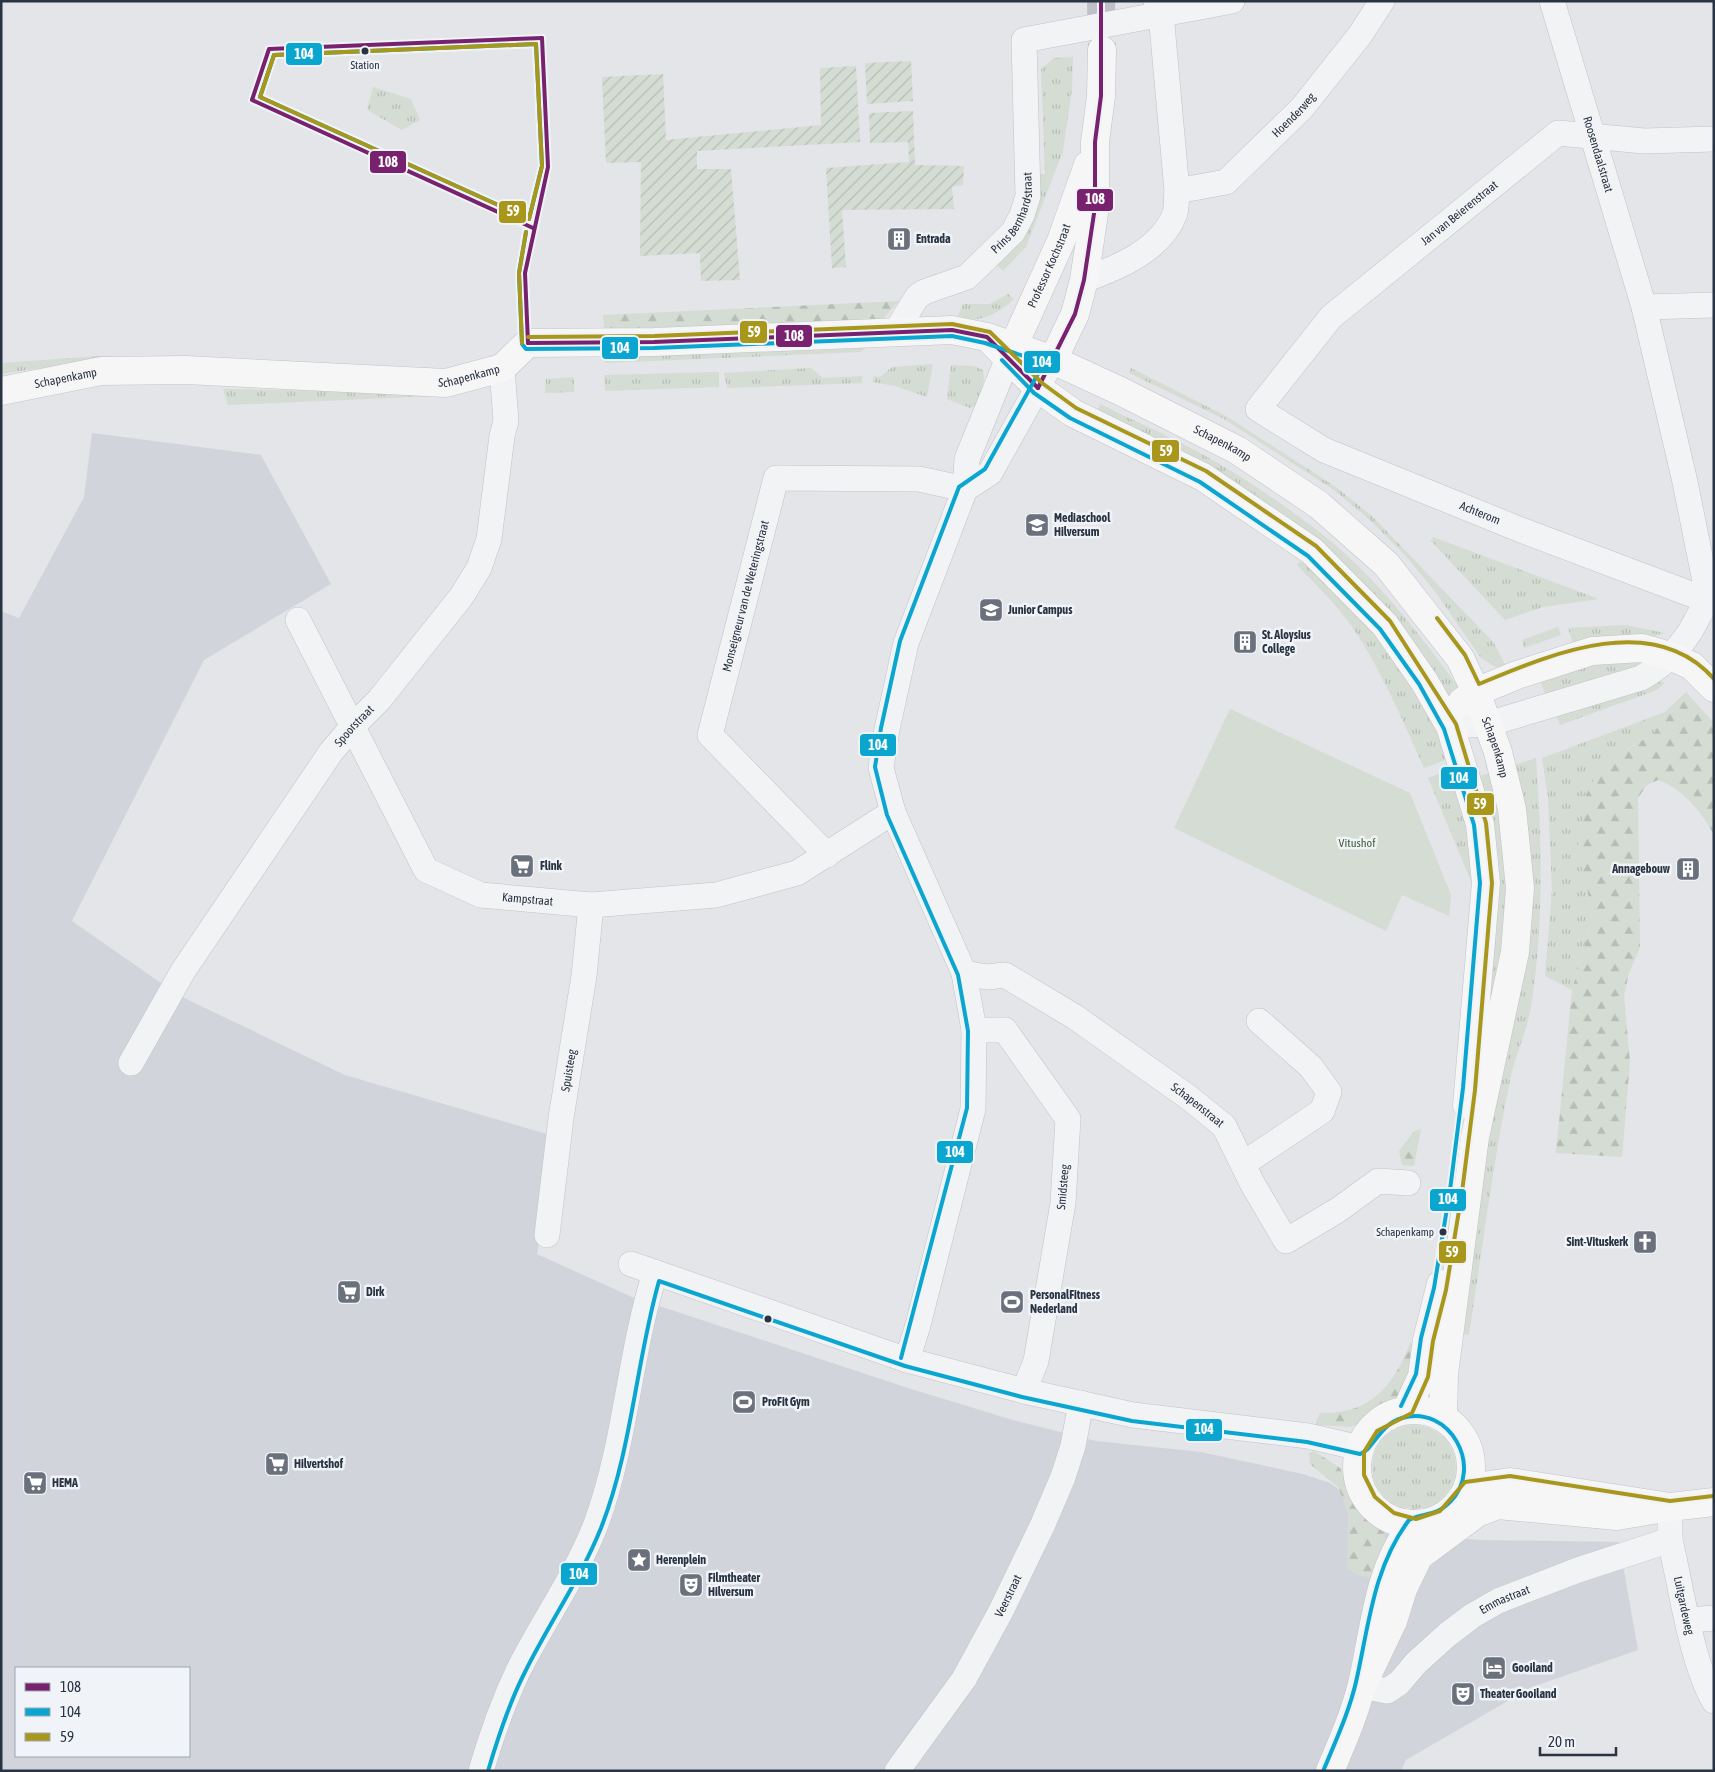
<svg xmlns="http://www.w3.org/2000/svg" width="1715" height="1772" font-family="'Asap Condensed',sans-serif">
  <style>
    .built { fill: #d1d5db; fill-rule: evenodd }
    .grass { fill: url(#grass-tufts) }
    .forest { fill: url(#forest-firs) }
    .park { fill: #d4dcd3 }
    .garden { fill: url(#garden-furrows) }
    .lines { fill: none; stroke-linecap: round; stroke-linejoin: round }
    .secondary-tunnel { stroke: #bec1c7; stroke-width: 28; stroke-dasharray: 28 14; stroke-linecap: butt }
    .minor-casing { stroke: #c1c3c6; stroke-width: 26 }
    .secondary-casing { stroke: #c1c3c6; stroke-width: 29 }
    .minor { stroke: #f2f3f5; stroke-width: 25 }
    .secondary { stroke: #f6f6f7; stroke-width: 28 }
    .bus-1-casing { stroke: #f0f3f7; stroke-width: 8 }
    .bus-2-casing { stroke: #f0f3f7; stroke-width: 8 }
    .bus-3-casing { stroke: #f0f3f7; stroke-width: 8 }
    .bus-1 { stroke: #77216f; stroke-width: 4 }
    .bus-2 { stroke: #0aa6d0; stroke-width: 4 }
    .bus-3 { stroke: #a8971a; stroke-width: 4 }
    .bus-dot { fill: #293342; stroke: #f0f3f7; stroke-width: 2 }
    .labels { text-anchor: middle; stroke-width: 5; stroke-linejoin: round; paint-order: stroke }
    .bus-label { font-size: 11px; fill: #293342; stroke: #f0f3f7 }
    .street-label { font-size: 12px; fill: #293342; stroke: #f0f3f7 }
    .poi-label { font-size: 12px; font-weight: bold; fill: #293342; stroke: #f0f3f7; text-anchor: start }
    .park-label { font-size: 12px; fill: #3f5d36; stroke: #f0f3f7 }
    .line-badge { stroke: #f0f3f7; stroke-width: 2 }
    .badge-label { font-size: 14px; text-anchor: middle; font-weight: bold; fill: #fff }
  </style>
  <defs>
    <pattern id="grass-tufts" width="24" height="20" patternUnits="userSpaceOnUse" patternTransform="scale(1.25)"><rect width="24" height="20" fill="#d4dcd3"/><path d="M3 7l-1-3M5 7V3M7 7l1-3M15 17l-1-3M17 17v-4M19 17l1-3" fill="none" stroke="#b6bdb6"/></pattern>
    <pattern id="forest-firs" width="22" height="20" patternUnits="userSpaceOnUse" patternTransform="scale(1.25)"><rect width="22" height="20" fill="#d4dcd3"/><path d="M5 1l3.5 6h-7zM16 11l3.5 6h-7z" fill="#b6bdb6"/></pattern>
    <pattern id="garden-furrows" width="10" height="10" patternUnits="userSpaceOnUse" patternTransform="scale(1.25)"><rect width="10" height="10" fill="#d4dcd3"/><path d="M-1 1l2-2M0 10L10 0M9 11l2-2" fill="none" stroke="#b6bdb6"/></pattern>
  </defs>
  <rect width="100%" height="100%" fill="#e3e5e8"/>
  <path class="built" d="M 92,433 L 261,455 L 331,584 L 204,660 L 72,921 L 178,995 L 345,1075 L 557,1137 L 537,1254 L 632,1297 L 908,1388 L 1013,1420 L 1096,1441 L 1201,1452 L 1303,1474 L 1330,1483 L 1379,1519 L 1424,1536 L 1483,1540 L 1619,1542 L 1638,1650 L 1532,1687 L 1406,1760 L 1401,1771 L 1,1771 L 1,611 L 19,618 L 84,497 ZM 16,1668 L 189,1668 L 189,1756 L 16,1756 Z"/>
  <g class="grass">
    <polygon points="1073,57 1072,89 1063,151 1026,247 1003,271 997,265 1038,174 1045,174 1041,69 1054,58"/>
    <polygon points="373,87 411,99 420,120 402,130 367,110"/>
    <path d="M 1008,294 L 1014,299 C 1000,312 978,326 958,316 L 963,304 L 990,304 Z"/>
    <polygon points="865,345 865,349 860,352 605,363 605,354"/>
    <polygon points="100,356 117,357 1,374 1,363"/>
    <polygon points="933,364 927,397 895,386 873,382 874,376 880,377 892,367"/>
    <polygon points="951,365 974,366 983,370 984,380 977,406 970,408 947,399"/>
    <polygon points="811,368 823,378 862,376 862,383 727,388 724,373"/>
    <polygon points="1131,368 1226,416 1336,487 1372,516 1494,643 1506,666 1496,667 1481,658 1434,590 1405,555 1369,519 1334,490 1224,419 1129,373"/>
    <polygon points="719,372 719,387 605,391 604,375"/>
    <polygon points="574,377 574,392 545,393 546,379"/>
    <polygon points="223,389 438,393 436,396 228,405"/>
    <path d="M 1100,404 C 1134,421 1170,436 1202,454 C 1240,475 1278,501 1313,527 C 1372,571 1419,633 1462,692 L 1454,697 L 1444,694 L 1382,609 L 1096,415 Z"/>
    <polygon points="1433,537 1599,599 1543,607 1505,620 1431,541"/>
    <path d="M 1299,562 L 1324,569 L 1370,617 L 1420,692 L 1451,758 L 1424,768 C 1402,719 1381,669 1351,625 C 1335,603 1315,584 1297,565 Z"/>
    <path d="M 1625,625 L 1665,633 C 1651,640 1633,635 1617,636 C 1602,636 1588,639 1573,643 L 1568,628 Z"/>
    <polygon points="1558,627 1561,635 1524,648 1522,640"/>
    <polygon points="1630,661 1642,664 1643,670 1547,698 1540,681 1598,664"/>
    <polygon points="1657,681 1665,683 1657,690 1560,725 1554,711"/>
    <polygon points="1665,712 1664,718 1654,733 1627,749 1577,852 1586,881 1592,919 1572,990 1545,976 1552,890 1548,797 1542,758"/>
    <path d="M 1536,758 C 1542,841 1544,924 1531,1007 C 1527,1032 1515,1055 1510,1080 C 1493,1164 1482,1250 1469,1335 L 1459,1334 L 1478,1176 L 1510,1024 L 1509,767 Z"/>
    <polygon points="1451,769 1470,828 1473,886 1428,778"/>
    <polygon points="1496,772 1513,891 1474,1101 1474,777"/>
    <circle cx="1414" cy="1467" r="42"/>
  </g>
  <g class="forest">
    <polygon points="899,301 883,319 654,329 604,329 603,315"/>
    <path d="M 1686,692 L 1714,723 L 1714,835 C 1702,812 1683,789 1658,780 L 1647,785 L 1638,798 L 1640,947 L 1629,973 L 1624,996 L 1630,1062 L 1622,1157 L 1556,1153 L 1572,990 L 1592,919 L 1586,881 L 1577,852 L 1586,795 L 1595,777 L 1610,760 L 1654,733 L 1664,718 L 1665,712 Z"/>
    <polygon points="1421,1129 1414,1166 1402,1165 1399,1151 1414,1131"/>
    <path d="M 1410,1343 L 1420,1344 L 1405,1391 L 1394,1403 L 1369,1419 L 1351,1427 L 1315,1425 L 1320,1413 C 1371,1414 1393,1387 1410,1343 Z"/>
    <polygon points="1314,1451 1340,1468 1357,1501 1383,1531 1386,1540 1378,1580 1358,1575 1347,1568 1348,1515 1344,1501 1338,1487 1310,1464 1309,1453"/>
  </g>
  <polygon class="park" points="1230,709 1410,793 1451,895 1449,916 1402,895 1386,931 1174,828"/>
  <g class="garden">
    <polygon points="911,61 913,101 867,104 865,63"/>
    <polygon points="856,66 860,142 697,151 697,169 731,169 740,280 701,281 700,253 640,256 641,162 606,163 602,77 663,74 666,140 821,125 820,68"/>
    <polygon points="913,111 915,165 964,166 963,185 952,187 954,209 842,210 846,267 832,268 826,168 909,162 908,142 870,143 869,113"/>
  </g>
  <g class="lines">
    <polyline class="secondary-tunnel" points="1101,1 1102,49"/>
    <defs>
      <g id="minor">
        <path id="s1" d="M 1552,1 L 1644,307 L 1685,482 L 1709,601"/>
        <path id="s2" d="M 1177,191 L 1226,182 L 1302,108 L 1360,35 L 1382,1"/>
        <path d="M 1084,280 C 1117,268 1162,250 1175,213 C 1177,207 1176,198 1177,191 L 1161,14 L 1156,1"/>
        <polyline points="1644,307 1714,305"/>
        <path id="s3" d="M 896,331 L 917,297 L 924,292 L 967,277 L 1013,232 L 1022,215 L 1028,196 L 1024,40 L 1232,1"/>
        <polyline points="965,489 990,473 1053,360"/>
        <path id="s4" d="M 1709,601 L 1521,530 L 1324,450 L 1258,409 L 1331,317 L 1558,133 L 1644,141 L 1714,139"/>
        <path id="s5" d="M 298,620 L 426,870 L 481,895 L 591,905 L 716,895 L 797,873 L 893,812"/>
        <path d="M 1450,726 L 1488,724 L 1641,678 C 1659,668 1675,654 1687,636 C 1697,623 1699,608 1714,598"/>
        <path id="s6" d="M 827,855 L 710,735 L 776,478 L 919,479 L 965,489"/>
        <path id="s7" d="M 964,973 L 987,977 L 1005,975 L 1075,1017 L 1188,1097 L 1224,1126 L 1252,1183 L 1286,1241 L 1338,1210 L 1378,1181 L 1408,1183"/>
        <polyline points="974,1030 1005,1030 1068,1119 1063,1203 1036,1361 1024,1391"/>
        <path id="s8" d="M 131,1063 L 183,971 L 331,752 L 353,726 L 379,700 L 461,597 L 479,568 L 489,539 L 502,436 L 506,421 L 502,368"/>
        <polyline points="1243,1164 1322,1111 1329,1092 1311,1067 1259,1021"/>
        <path id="s9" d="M 547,1235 L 561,1118 L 584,976 L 591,905"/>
        <polyline points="631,1264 907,1360 1024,1391 1133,1415 1308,1436 1360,1448"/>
        <polyline points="907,1360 918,1325 973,1109 974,1030 964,973 893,812 881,768 887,729 906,643 965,489 967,459 1008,358"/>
        <path id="s10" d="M 1670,1523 L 1670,1540 C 1681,1586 1691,1661 1714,1701"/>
        <polyline points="1689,1620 1714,1618"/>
        <path id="s11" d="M 1362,1686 L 1387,1691 L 1399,1683 L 1416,1663 L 1447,1635 L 1472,1616 L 1498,1601 L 1578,1570 L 1670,1540"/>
        <path d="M 481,1771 C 491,1737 503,1703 518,1671 C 543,1621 576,1576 596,1524 C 626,1443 629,1355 655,1273"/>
        <path id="s12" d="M 897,1771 L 964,1679 L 1001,1611 L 1043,1524 L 1063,1477 L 1073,1446 L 1081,1403"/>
      </g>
      <g id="secondary">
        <polyline points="993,343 1038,388 1073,413 1203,477 1312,551 1385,625 1424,681 1450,726 1480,824 1486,883 1467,1105"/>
        <path id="s13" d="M 1008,358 L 1061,241 L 1088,165"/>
        <polyline points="1053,360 1075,314 1084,280 1095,207 1095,142 1101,96 1102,50"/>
        <path id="s14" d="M 1,391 L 101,371 L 186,370 L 446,383 L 502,368 L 528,343 L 654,342 L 952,330 L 987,337 L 1053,360 L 1120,391 L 1237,450 L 1319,505 L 1386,564 L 1460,658 L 1476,692 L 1498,752 L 1512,809 L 1520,888 L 1515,952 L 1475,1137 L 1444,1374 L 1443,1417"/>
        <polyline points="1462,702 1476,692 1517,675 1592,651 1642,648 1670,656 1692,666 1714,688"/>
        <polyline points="1407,1409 1422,1376 1427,1340 1441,1284"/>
        <circle cx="1414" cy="1467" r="57"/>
        <polyline points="1468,1488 1510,1482 1670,1507 1714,1502"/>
        <polyline points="1362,1686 1393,1621 1403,1589 1419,1556 1477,1513 1498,1505 1617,1516 1670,1507"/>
        <path d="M 1330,1771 C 1342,1743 1355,1713 1362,1684 C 1375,1629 1377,1570 1413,1524"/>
      </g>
    </defs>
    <use href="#minor" class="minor-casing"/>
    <use href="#secondary" class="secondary-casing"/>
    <use href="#minor" class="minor"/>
    <use href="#secondary" class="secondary"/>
    <defs>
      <g id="bus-1">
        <polyline points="533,228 252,100 269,49 542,38"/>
        <polyline points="528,343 654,342 952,330 987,337 1038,388"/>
        <polyline points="528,343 525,273 548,167 542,38"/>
        <polyline points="1038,388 1075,314 1084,280 1095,207 1095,142 1101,96 1101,1"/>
      </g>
      <g id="bus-2">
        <polygon points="536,44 542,166 529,219 260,97 274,55"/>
        <polyline points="526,232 519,273 522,344 526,349 654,348 952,336 985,343 1044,363 985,469 959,487 900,641 881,728 875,767 887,815 958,975 968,1031 967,1108 901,1358"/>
        <polyline points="1002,360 1034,393 1070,418 1200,482 1308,556 1380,629 1419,684 1444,729 1474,825 1480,883 1463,1088 1450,1190 1434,1288 1421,1338 1416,1374 1401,1406"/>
        <path d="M 488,1771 C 498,1737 509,1703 525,1672 C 549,1623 581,1578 601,1528 C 632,1449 636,1362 659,1281 L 905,1366 L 1022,1397 L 1132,1421 L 1307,1442 L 1360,1454 C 1372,1451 1380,1424 1402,1418 C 1449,1404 1485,1467 1450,1502 C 1436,1517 1423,1512 1409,1520 C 1373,1568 1369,1625 1356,1682 C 1349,1712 1336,1740 1324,1769"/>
      </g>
      <g id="bus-3">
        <polygon points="536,44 542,166 529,219 260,97 274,55"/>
        <polyline points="528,337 654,336 952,324 990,332 1042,383 1076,408 1206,471 1316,546 1390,621 1456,724 1486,823 1492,883 1475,1090 1462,1192 1446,1290 1433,1341 1428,1377 1412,1413 1377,1431 1364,1452 1364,1475 1375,1497 1394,1513 1416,1519 1440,1511 1465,1482 1510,1476 1670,1501 1713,1496"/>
        <polyline points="522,343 519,273 526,232"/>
        <path d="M 1437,618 L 1465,655 L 1479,684 C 1549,655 1653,609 1714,679"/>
      </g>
    </defs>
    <use href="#bus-1" class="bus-1-casing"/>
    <use href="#bus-2" class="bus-2-casing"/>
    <use href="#bus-3" class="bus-3-casing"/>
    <use href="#bus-1" class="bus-1"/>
    <use href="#bus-2" class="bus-2"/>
    <use href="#bus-3" class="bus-3"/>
  </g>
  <defs>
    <symbol id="building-square" viewBox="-11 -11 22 22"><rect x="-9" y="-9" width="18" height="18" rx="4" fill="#6a717c" stroke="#f0f3f7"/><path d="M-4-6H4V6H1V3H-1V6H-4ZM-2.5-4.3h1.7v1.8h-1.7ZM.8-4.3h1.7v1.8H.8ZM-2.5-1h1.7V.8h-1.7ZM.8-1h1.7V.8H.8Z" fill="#fff"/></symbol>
    <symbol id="school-square" viewBox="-11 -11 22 22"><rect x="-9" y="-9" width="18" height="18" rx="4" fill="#6a717c" stroke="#f0f3f7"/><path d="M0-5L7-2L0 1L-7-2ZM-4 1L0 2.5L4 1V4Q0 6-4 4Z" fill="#fff"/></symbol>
    <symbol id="supermarket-square" viewBox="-11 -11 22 22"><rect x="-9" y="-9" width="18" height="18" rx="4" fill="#6a717c" stroke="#f0f3f7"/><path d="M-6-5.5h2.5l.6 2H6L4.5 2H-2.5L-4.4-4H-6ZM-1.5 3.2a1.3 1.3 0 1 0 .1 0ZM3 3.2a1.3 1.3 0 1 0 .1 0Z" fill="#fff"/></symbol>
    <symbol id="church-square" viewBox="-11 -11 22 22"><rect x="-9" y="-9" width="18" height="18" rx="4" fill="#6a717c" stroke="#f0f3f7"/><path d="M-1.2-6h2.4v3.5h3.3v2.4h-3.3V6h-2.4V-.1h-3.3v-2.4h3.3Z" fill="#fff"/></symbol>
    <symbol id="stadium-square" viewBox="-11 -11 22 22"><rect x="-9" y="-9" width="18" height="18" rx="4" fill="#6a717c" stroke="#f0f3f7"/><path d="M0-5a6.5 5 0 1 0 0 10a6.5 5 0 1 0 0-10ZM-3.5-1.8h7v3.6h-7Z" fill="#fff"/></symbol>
    <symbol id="sight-square" viewBox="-11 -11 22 22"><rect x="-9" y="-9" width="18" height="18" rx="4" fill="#6a717c" stroke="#f0f3f7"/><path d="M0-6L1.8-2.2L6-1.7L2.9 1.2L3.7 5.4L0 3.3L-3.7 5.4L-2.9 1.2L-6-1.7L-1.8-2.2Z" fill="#fff"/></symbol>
    <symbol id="theatre-square" viewBox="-11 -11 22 22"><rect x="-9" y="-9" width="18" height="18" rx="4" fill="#6a717c" stroke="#f0f3f7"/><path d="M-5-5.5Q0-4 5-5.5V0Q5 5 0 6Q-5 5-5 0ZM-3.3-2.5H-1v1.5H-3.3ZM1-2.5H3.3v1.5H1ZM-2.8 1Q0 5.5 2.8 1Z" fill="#fff"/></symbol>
    <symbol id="hotel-square" viewBox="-11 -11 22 22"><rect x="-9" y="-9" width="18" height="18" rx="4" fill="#6a717c" stroke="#f0f3f7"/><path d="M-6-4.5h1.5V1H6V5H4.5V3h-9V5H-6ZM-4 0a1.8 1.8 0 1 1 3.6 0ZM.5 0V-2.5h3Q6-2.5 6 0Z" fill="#fff"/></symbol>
  </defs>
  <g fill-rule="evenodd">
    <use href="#building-square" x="885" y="225" width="28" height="28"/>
    <use href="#school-square" x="1023" y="511" width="28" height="28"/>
    <use href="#school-square" x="977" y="596" width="28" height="28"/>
    <use href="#building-square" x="1231" y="628" width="28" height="28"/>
    <use href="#supermarket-square" x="508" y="852" width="28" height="28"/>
    <use href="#building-square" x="1674" y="855" width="28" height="28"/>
    <use href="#church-square" x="1631" y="1228" width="28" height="28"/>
    <use href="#supermarket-square" x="335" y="1278" width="28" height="28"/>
    <use href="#stadium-square" x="998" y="1288" width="28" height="28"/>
    <use href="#stadium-square" x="730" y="1388" width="28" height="28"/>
    <use href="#supermarket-square" x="263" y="1450" width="28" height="28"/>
    <use href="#supermarket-square" x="21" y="1469" width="28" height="28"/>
    <use href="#sight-square" x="625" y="1546" width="28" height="28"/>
    <use href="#theatre-square" x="677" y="1571" width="28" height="28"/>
    <use href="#hotel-square" x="1480" y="1654" width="28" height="28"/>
    <use href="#theatre-square" x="1449" y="1680" width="28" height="28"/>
  </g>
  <g class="bus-dot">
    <circle cx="365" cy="51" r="4.5"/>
    <circle cx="1443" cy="1232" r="4.5"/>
    <circle cx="768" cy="1319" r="4.5"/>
  </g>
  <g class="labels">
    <g class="bus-label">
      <text x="365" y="69">Station</text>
      <text x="1434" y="1236" text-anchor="end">Schapenkamp</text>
    </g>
    <g class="street-label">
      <text dy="4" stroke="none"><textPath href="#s2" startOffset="145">Hoenderweg</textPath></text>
      <text dy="4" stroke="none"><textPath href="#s1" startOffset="160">Roosendaalstraat</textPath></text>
      <text dy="4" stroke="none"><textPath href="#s3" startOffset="176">Prins Bernhardstraat</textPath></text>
      <text dy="4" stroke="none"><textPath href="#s4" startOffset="774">Jan van Beierenstraat</textPath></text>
      <text dy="4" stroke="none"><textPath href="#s13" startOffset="101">Professor Kochstraat</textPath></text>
      <text dy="4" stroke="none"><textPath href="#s14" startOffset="471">Schapenkamp</textPath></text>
      <text dy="4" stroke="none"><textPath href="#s14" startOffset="66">Schapenkamp</textPath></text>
      <text dy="4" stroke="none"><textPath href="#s14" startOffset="1260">Schapenkamp</textPath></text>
      <text transform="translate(1480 513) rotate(22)" y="4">Achterom</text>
      <text dy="4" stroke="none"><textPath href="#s6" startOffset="311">Monseigneur van de Weteringstraat</textPath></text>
      <text dy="4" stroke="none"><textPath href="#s8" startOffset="405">Spoorstraat</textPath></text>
      <text dy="4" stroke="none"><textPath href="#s14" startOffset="1680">Schapenkamp</textPath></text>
      <text dy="4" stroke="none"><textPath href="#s5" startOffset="388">Kampstraat</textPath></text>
      <text dy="4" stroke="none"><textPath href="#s9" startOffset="166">Spuisteeg</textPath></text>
      <text dy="4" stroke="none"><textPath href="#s7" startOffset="274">Schapenstraat</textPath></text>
      <text transform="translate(1063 1187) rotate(-85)" y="4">Smidsteeg</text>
      <text dy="4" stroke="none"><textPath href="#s12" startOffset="208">Veerstraat</textPath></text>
      <text dy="4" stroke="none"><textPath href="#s11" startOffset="176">Emmastraat</textPath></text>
      <text dy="4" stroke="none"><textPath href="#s10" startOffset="84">Luitgardeweg</textPath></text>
    </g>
    <g class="poi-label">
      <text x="916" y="243">Entrada</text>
      <text x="1054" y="522">Mediaschool<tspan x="1054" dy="14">Hilversum</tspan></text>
      <text x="1008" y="614">Junior Campus</text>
      <text x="1262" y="639">St. Aloysius<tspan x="1262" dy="14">College</tspan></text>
      <text x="540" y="870">Flink</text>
      <text x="1670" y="873" text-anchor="end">Annagebouw</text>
      <text x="1628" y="1246" text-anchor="end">Sint-Vituskerk</text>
      <text x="366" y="1296">Dirk</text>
      <text x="1030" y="1299">PersonalFitness<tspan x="1030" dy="14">Nederland</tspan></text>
      <text x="762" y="1406">ProFit Gym</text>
      <text x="294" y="1468">Hilvertshof</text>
      <text x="52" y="1487">HEMA</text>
      <text x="656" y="1564">Herenplein</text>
      <text x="708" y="1582">Filmtheater<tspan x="708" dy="14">Hilversum</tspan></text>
      <text x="1512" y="1672">Gooiland</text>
      <text x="1480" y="1698">Theater Gooiland</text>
    </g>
    <g class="park-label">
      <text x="1357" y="847">Vitushof</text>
    </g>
  </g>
  <g class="line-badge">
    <rect x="285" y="42" width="38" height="24" rx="5" fill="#0aa6d0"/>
    <rect x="369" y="150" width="38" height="24" rx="5" fill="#77216f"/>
    <rect x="1076" y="188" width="38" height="24" rx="5" fill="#77216f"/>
    <rect x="498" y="200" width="29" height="24" rx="5" fill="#a8971a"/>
    <rect x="739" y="320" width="29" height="24" rx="5" fill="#a8971a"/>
    <rect x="775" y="324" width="38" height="24" rx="5" fill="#77216f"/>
    <rect x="601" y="336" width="38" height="24" rx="5" fill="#0aa6d0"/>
    <rect x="1023" y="350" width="38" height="24" rx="5" fill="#0aa6d0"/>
    <rect x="1151" y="439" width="29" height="24" rx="5" fill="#a8971a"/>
    <rect x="859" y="733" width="38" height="24" rx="5" fill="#0aa6d0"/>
    <rect x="1440" y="766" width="38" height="24" rx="5" fill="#0aa6d0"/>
    <rect x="1466" y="792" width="29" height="24" rx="5" fill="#a8971a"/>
    <rect x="936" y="1140" width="38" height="24" rx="5" fill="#0aa6d0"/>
    <rect x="1429" y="1188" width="38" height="24" rx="5" fill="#0aa6d0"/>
    <rect x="1438" y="1240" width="29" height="24" rx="5" fill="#a8971a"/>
    <rect x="1185" y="1418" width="38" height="24" rx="5" fill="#0aa6d0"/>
    <rect x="560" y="1562" width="38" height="24" rx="5" fill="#0aa6d0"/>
  </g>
  <g class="badge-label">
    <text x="304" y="59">104</text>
    <text x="388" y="167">108</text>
    <text x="1095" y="204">108</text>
    <text x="513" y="216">59</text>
    <text x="754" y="337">59</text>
    <text x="794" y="341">108</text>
    <text x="620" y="353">104</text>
    <text x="1042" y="367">104</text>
    <text x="1166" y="456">59</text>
    <text x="878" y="750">104</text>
    <text x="1459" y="783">104</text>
    <text x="1480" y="809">59</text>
    <text x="955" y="1157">104</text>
    <text x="1448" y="1204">104</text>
    <text x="1452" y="1257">59</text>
    <text x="1204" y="1434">104</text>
    <text x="579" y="1579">104</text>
  </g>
  <rect width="1715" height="1772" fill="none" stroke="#293342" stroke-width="5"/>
  <rect x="15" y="1667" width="175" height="90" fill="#f0f3f7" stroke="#a0a6af"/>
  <rect x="25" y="1683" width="25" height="8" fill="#77216f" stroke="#a0a6af"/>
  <text x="60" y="1692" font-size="15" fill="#293342">108</text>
  <rect x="25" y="1708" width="25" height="8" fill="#0aa6d0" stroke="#a0a6af"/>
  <text x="60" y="1717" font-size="15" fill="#293342">104</text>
  <rect x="25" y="1733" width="25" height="8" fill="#a8971a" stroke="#a0a6af"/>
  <text x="60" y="1742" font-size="15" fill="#293342">59</text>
  <path d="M1540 1747v8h76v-8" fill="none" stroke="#293342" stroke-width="2.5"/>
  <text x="1548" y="1747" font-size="15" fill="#293342" stroke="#f0f3f7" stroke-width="4" paint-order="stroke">20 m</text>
</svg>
